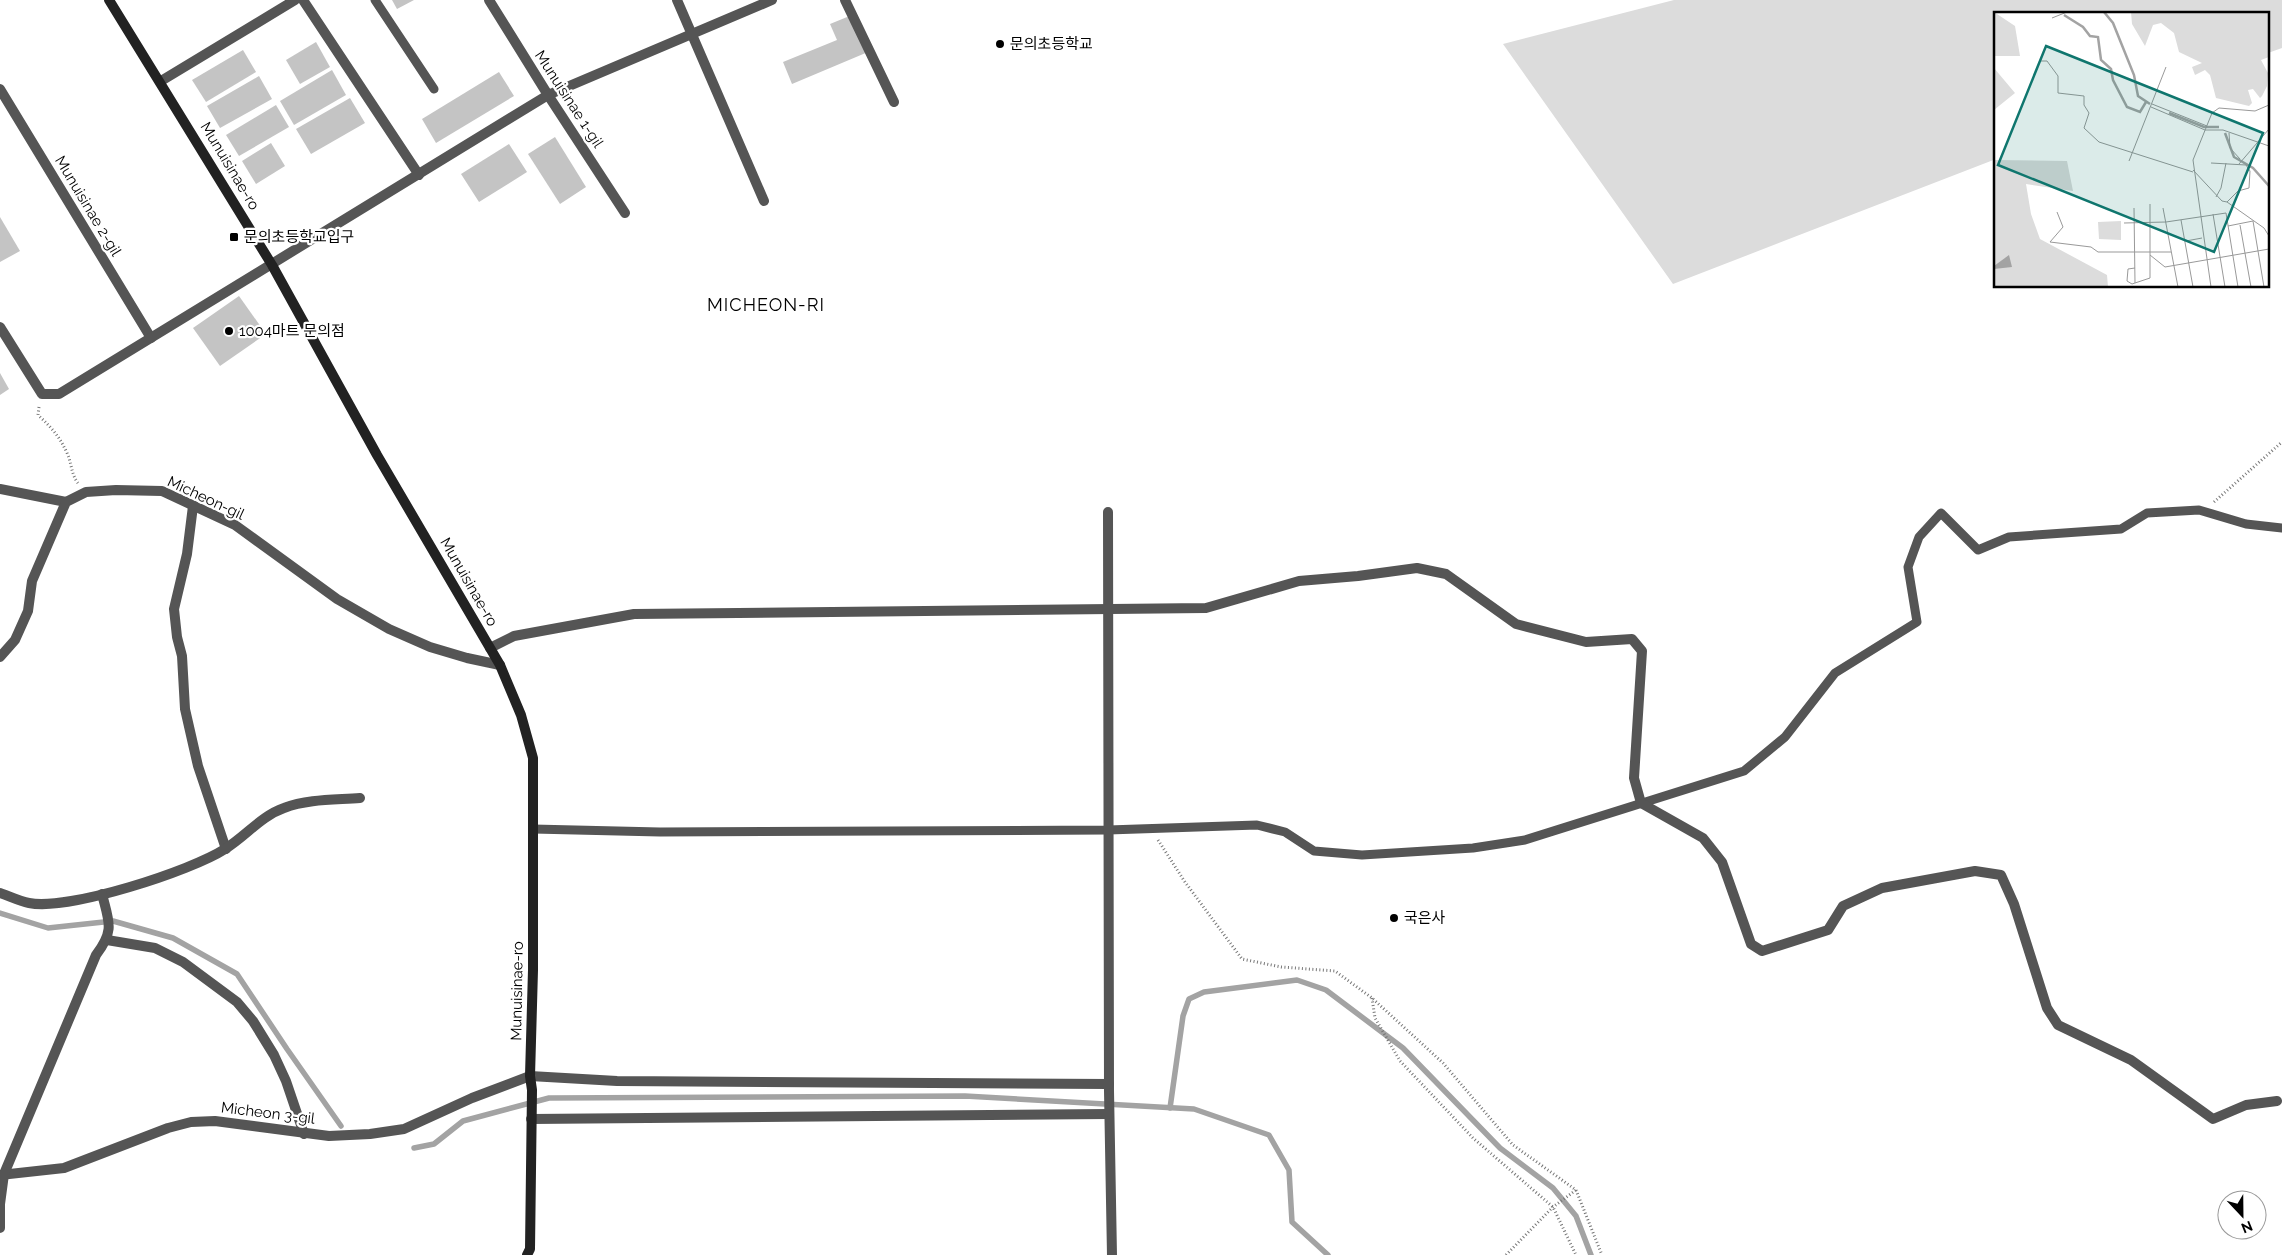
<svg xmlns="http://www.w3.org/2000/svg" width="2282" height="1255" font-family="Raleway,'Noto Sans KR',sans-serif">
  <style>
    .green { fill: #dcdcdc }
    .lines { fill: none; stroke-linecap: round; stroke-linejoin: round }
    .stream { stroke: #a3a3a3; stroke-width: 5.5 }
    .building { fill: #c4c4c4 }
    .path { stroke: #777; stroke-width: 3; stroke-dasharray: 1 2.5; stroke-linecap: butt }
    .lane { stroke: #555; stroke-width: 9 }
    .street { stroke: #555; stroke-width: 10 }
    .secondary { stroke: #222; stroke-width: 10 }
    .poi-dot { fill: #000; stroke: #fff; stroke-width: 2 }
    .labels { text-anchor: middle; stroke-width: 4.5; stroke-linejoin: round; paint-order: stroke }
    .poi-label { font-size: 15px; fill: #000; stroke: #fff; text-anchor: start }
    .street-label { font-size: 15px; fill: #000; stroke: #fff }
    .quarter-label { font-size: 18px; letter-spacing: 1px; fill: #000; stroke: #fff }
    .inset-river { fill: none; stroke: #a3a3a3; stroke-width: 2.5 }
    .inset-road { fill: none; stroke: #999; stroke-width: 1 }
    .view { fill: #0f766e; fill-opacity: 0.15; stroke: #0f766e; stroke-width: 2.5 }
    .inset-edge { fill: none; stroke: #000; stroke-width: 2.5 }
  </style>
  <rect width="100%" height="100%" fill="#fff"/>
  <polygon class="green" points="1674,0 2282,0 2282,48 2268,53 2268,14 1996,14 1996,159 1673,284 1503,44"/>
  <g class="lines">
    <g class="stream">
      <polyline points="0,913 48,928 113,921 173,938 237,974 287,1049 341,1126"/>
      <polyline points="1170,1108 1183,1016 1189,999 1204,992 1297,980 1326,990 1403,1048 1500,1148 1553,1188 1576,1216 1591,1255"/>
      <polyline points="414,1148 434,1144 463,1121 549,1098 965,1096 1194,1109 1269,1135 1289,1170 1292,1222 1328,1255"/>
    </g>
  </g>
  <g class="building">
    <polygon points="392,0 414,0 397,9"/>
    <polygon points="852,15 868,52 792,84 783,62 837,40 830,24"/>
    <polygon points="316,42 330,67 300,84 286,60"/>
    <polygon points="243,50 256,72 206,102 192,80"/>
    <polygon points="332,70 346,95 294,125 280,101"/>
    <polygon points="499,72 514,96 436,143 422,119"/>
    <polygon points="259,76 272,99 220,128 207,106"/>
    <polygon points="350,98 365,123 311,154 296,129"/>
    <polygon points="276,105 289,127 239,156 226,135"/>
    <polygon points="555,137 586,187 560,204 528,154"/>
    <polygon points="271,143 285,166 256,184 242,161"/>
    <polygon points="509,144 527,172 479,202 461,174"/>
    <polygon points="0,217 20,251 0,262"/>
    <polygon points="239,296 266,334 220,366 193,328"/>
    <polygon points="0,373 9,389 0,395"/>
  </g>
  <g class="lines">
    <g class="path">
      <path d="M 39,407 L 38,415 C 51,427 60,437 67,453 C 72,464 71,474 78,483"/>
      <polyline points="2214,502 2282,442"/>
      <polyline points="1158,840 1185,882 1242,959 1281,967 1335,971 1372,998 1443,1063 1513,1145 1576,1190 1602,1255"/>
      <polyline points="1372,998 1375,1018 1400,1061 1473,1138 1553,1207 1576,1255"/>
      <polyline points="1506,1255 1553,1207 1576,1190"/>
    </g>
    <g class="lane">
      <polyline points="375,0 434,89"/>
      <polyline points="533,829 660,832 1108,830 1257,825 1285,832 1314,851 1362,855 1473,848 1525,840 1744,771 1785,737 1835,673 1917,622 1908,567 1919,537 1941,513 1978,550 2009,537 2121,529 2147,513 2199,510 2246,524 2282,528"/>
    </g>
    <g class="street">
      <polyline points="303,0 419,175"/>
      <polyline points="489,0 548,95 625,213"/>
      <polyline points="677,0 764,201"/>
      <polyline points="845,0 894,102"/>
      <polyline points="161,81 295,0"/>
      <polyline points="0,89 151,338"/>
      <polyline points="0,327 42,394 59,394 548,95 772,0"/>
      <polyline points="0,489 66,502"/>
      <polyline points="193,506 187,554 174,609 177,637 182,656 185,709 198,766 226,849"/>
      <polyline points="1108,512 1109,1091 1112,1255"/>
      <polyline points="490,648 514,636 634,614 1206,608 1299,581 1358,576 1417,568 1446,574 1516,624 1586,642 1632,639 1642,651 1634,778 1641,803 1703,838 1722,862 1751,944 1762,951 1828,930 1843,906 1882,888 1975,871 2001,875 2014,904 2047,1008 2058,1025 2131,1060 2213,1119 2246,1105 2277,1101"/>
      <polyline points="0,657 15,640 28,611 32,581 66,502 86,492 116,490 162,491 235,525 337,599 389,629 430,647 467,658 500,665"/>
      <path d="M 0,893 C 9,896 19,901 29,903 C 68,911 191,871 225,849 C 246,836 261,816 284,808 C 308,799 335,800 360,798"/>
      <polyline points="107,940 155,948 183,962 237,1002 253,1021 274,1055 286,1081 304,1134"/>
      <polyline points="531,1119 1109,1114"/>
      <polyline points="0,1175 64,1168 168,1128 191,1122 215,1121 329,1136 370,1134 404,1129 472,1098 530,1076 617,1081 1109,1084"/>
      <path d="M 0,1228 L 0,1204 L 4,1174 L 96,955 C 115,930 109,922 102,894"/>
    </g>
    <polyline class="secondary" points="109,0 272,265 377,455 500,665 521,715 533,758 533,970 530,1076 532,1090 530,1249 527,1255"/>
  </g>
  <g class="poi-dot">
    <circle cx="1000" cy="44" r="5"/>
    <rect x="229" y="232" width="10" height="10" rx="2.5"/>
    <circle cx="229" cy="331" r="5"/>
    <circle cx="1394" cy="918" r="5"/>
  </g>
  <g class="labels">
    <g class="poi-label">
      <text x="1010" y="49">문의초등학교</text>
      <text x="244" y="242">문의초등학교입구</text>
      <text x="239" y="336">1004마트 문의점</text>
      <text x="1404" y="923">국은사</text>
    </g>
    <g class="street-label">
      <text transform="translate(569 99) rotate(57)" y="5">Munuisinae 1-gil</text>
      <text transform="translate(230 166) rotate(59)" y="5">Munuisinae-ro</text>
      <text transform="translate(88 206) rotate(59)" y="5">Munuisinae 2-gil</text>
      <text transform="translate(206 498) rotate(25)" y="5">Micheon-gil</text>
      <text transform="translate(469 582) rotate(60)" y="5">Munuisinae-ro</text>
      <text transform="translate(517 991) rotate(-89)" y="5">Munuisinae-ro</text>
      <text transform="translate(268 1113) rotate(7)" y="5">Micheon 3-gil</text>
    </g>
    <g class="quarter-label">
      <text x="766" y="311">MICHEON-RI</text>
    </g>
  </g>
  <g transform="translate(1994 12)">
    <rect width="275" height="275" fill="#fff"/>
    <path d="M 0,0 L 21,14 L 26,44 L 0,44 ZM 137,0 L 275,0 L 275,45 L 267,48 L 274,61 L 273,74 L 268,84 L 266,86 L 259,77 L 254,78 L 258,91 L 255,94 L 222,86 L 216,63 L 211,58 L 201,63 L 198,55 L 208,51 L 185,40 L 180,21 L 167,11 L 159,13 L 151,34 L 138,12 ZM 0,56 L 21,81 L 0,98 ZM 0,148 L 73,149 L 79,179 L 32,172 L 37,202 L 46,227 L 113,263 L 114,275 L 0,275 ZM 127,209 L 127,228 L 105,227 L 104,210 Z" fill="#dcdcdc"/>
    <path d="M 15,243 L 18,255 L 0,257 L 0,254 Z" fill="#a3a3a3"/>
    <path class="inset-river" d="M 110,0 L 119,11 L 140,63 L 144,84 L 156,92M 70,3 L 89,15 L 96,24 L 104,25 L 107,48 L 117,57 L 119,68 L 133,95 L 146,100 L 152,90M 175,101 L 210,115 L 225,115M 231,121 L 240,145 L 259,156 L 275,174"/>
    <path class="inset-road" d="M 58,6 L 73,0M 47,49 L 53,49 L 64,64 L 64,81 L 90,84 L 90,93 L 95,101 L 90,116 L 105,130 L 199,160M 158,92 L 213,114M 157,95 L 211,118 L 229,118 L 275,134M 235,121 L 236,136 L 246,147M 135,149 L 172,55M 245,152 L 275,117M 199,158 L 228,189 L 233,190 L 244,179 L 255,176 L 256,159 L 252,153 L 217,151M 222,185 L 227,176 L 232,151M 233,190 L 270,216 L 275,224M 140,196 L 141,271M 169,196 L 184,275M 63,200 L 69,215 L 56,230 L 97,235 L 104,240 L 177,240M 219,202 L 231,275M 187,208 L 199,275M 130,211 L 172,210 L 232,201 L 244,275M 246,213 L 257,275M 234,214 L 259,209 L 270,275M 192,229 L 208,226M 156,243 L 171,255 L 275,237M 141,256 L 134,257 L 133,269 L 138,272 L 156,266 L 156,192M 217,275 L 199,148 L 218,101 L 225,96 L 261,99 L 275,93"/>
    <path class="view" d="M 52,34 L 269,121 L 220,240 L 4,153 Z"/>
    <rect width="275" height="275" class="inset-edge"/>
  </g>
  <g transform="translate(2242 1215) rotate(158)"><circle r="24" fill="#ffffff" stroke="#999999"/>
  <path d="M0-4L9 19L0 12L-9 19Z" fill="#000000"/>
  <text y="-8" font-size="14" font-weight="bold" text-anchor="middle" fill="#000000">N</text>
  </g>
</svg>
